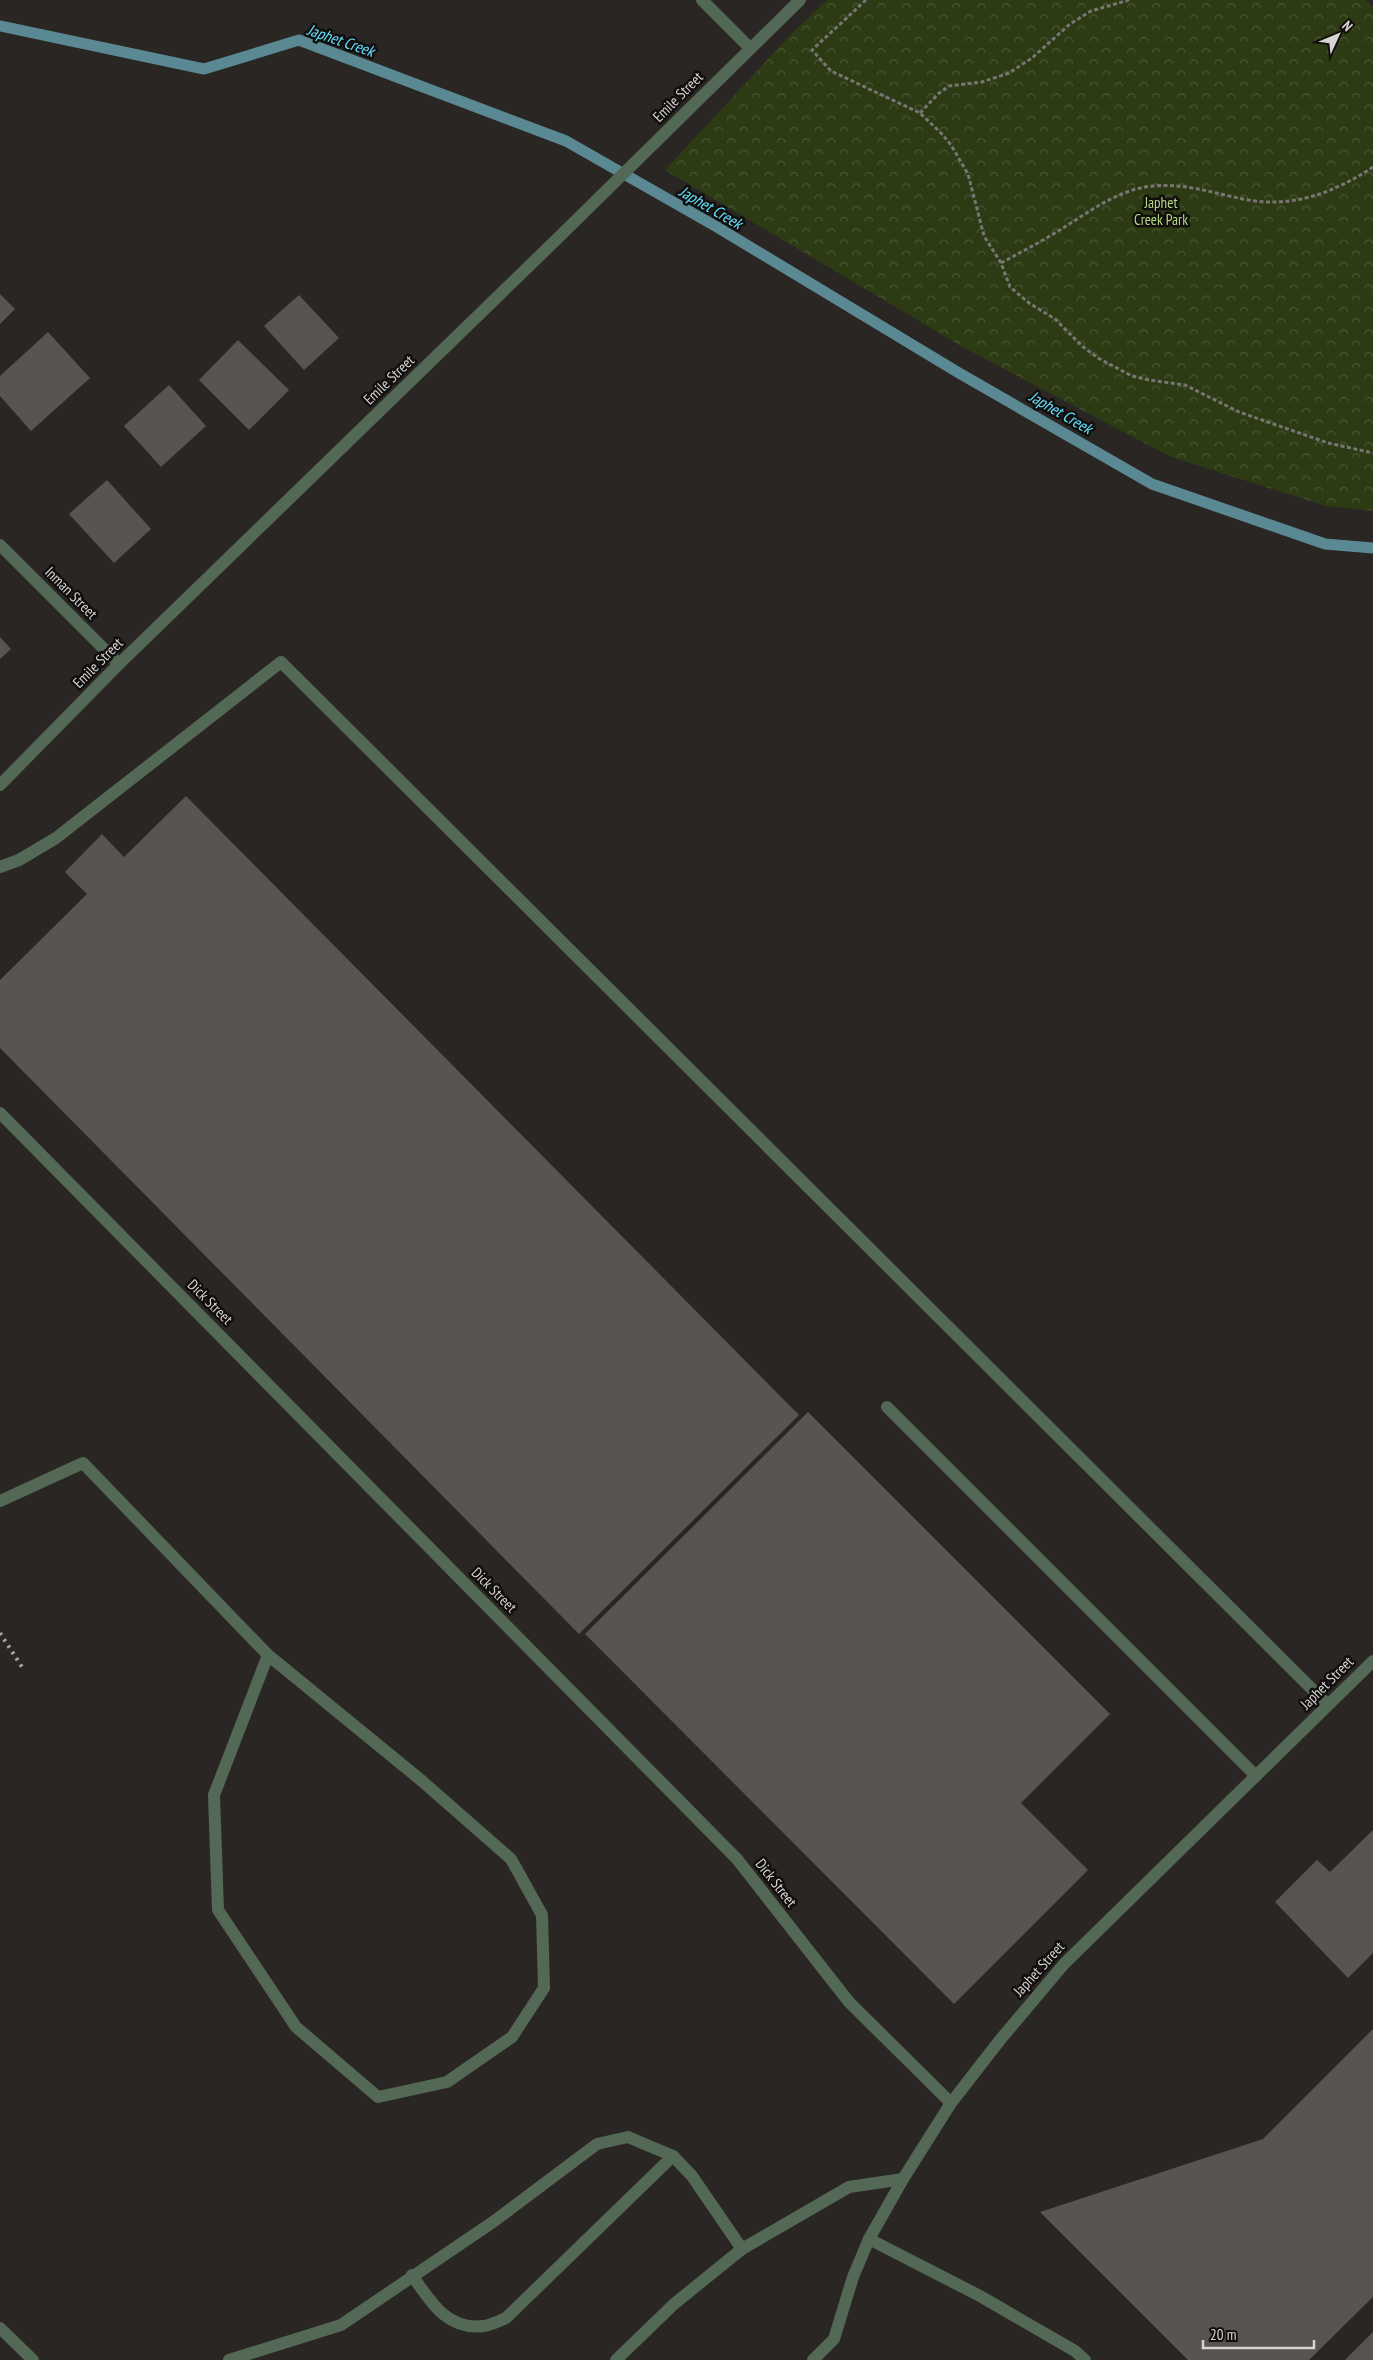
<svg xmlns="http://www.w3.org/2000/svg" width="1373" height="2360" font-family="'PT Sans Narrow',sans-serif">
  <style>
    .park { fill: url(#park-crowns) }
    .lines { fill: none; stroke-linecap: round; stroke-linejoin: round }
    .stream { stroke: #5a8993; stroke-width: 11 }
    .building { fill: #585450 }
    .path { stroke: #787572; stroke-width: 3; stroke-dasharray: 4 2.5; stroke-linecap: butt }
    .minor { stroke: #536956; stroke-width: 12 }
    .rail { stroke: #a7a5a2; stroke-width: 4; stroke-dasharray: 2.5 5; stroke-linecap: butt }
    .labels { text-anchor: middle; stroke-width: 5; stroke-linejoin: round; paint-order: stroke }
    .street-label { font-size: 15px; fill: #d7d5d2; stroke: #110f0e }
    .park-label { font-size: 15px; fill: #b4d781; stroke: #110f0e }
    .water-label { font-size: 16px; font-style: italic; fill: #62e1fe; stroke: #110f0e }
  </style>
  <defs>
    <pattern id="park-crowns" width="20" height="18" patternUnits="userSpaceOnUse" patternTransform="scale(1.25)"><rect width="20" height="18" fill="#2c3b13"/><path d="M2 6a3 3 0 1 1 6 0M12 15a3 3 0 1 1 6 0" fill="none" stroke="#4a5634"/></pattern>
  </defs>
  <rect width="100%" height="100%" fill="#2a2623"/>
  <polygon class="park" points="827,0 1366,0 1373,7 1373,511 1326,506 1171,457 968,350 665,170 793,32"/>
  <g class="lines">
    <polyline class="stream" points="0,26 204,69 299,40 566,141 717,227 959,373 1152,484 1325,544 1373,548"/>
  </g>
  <g class="building">
    <polygon points="0,294 15,309 0,324"/>
    <polygon points="299,295 339,338 304,370 264,326"/>
    <polygon points="48,332 90,378 31,431 0,396 0,376"/>
    <polygon points="238,340 289,390 249,430 199,380"/>
    <polygon points="169,385 206,426 161,467 124,426"/>
    <polygon points="107,480 151,529 114,563 69,514"/>
    <polygon points="0,637 11,649 0,659"/>
    <polygon points="186,796 799,1415 579,1634 0,1048 0,980 87,894 65,872 102,834 124,857"/>
    <polygon points="808,1412 1110,1714 1021,1803 1088,1870 954,2004 585,1634"/>
    <polygon points="1373,1830 1373,1953 1348,1978 1275,1902 1317,1860 1330,1872"/>
    <polygon points="1373,2029 1373,2297 1309,2360 1188,2360 1040,2212 1263,2139"/>
    <polygon points="1373,2332 1373,2360 1345,2360"/>
  </g>
  <g class="lines">
    <g class="path">
      <polyline points="866,0 812,50 831,71 920,113 941,133 951,145 968,174 984,236 1001,263 1010,287 1029,303 1055,319 1082,346 1098,358 1132,376 1149,380 1185,385 1239,412 1328,443 1373,453"/>
      <polyline points="920,113 938,94 949,86 982,82 1009,73 1032,58 1070,24 1091,11 1129,0"/>
      <path d="M 1001,263 C 1019,253 1037,244 1055,233 C 1085,215 1117,189 1153,186 C 1185,183 1213,193 1243,199 C 1291,209 1334,193 1373,167"/>
    </g>
    <g class="minor">
      <polyline points="702,0 750,48"/>
      <polyline points="0,545 119,664"/>
      <polyline points="0,785 119,664 559,237 800,0"/>
      <polyline points="0,867 19,860 56,838 281,662 1328,1705"/>
      <polyline points="0,1113 737,1859 849,2002 951,2103"/>
      <polyline points="887,1407 1256,1776"/>
      <polyline points="0,1501 83,1463 268,1655 422,1781 511,1859 542,1915 544,1988 512,2037 447,2082 378,2097 296,2027 218,1910 214,1795 268,1655"/>
      <polyline points="869,2239 980,2296 1075,2351 1085,2360"/>
      <path d="M 412,2275 C 430,2301 447,2331 484,2326 C 491,2325 499,2321 506,2318 L 673,2156"/>
      <polyline points="0,2328 33,2360"/>
      <polyline points="229,2360 341,2325 493,2222 597,2144 628,2137 673,2156 692,2176 742,2249"/>
      <polyline points="616,2360 674,2304 742,2249 849,2187 903,2179"/>
      <polyline points="813,2360 834,2339 853,2277 869,2239 903,2179 951,2103 1000,2040 1064,1964 1373,1661"/>
    </g>
    <polyline class="rail" points="0,1633 22,1667"/>
  </g>
  <g class="labels">
    <g class="street-label">
      <text transform="translate(678 97) rotate(-45)" y="5">Emile Street</text>
      <text transform="translate(389 380) rotate(-44)" y="5">Emile Street</text>
      <text transform="translate(71 593) rotate(45)" y="5">Inman Street</text>
      <text transform="translate(98 663) rotate(-45)" y="5">Emile Street</text>
      <text transform="translate(210 1302) rotate(45)" y="5">Dick Street</text>
      <text transform="translate(494 1590) rotate(45)" y="5">Dick Street</text>
      <text transform="translate(1327 1683) rotate(-45)" y="5">Japhet Street</text>
      <text transform="translate(776 1883) rotate(52)" y="5">Dick Street</text>
      <text transform="translate(1039 1969) rotate(-48)" y="5">Japhet Street</text>
    </g>
    <g class="park-label">
      <text x="1161" y="208">Japhet<tspan x="1161" dy="17">Creek Park</tspan></text>
    </g>
    <g class="water-label">
      <text transform="translate(341 40) rotate(19)" y="6">Japhet Creek</text>
      <text transform="translate(711 207) rotate(30)" y="6">Japhet Creek</text>
      <text transform="translate(1061 412) rotate(30)" y="6">Japhet Creek</text>
    </g>
  </g>
  <g transform="translate(1338 35) rotate(46)" stroke="#110f0e" stroke-width="4" paint-order="stroke">
  <path d="M0-4L9 19L0 12L-9 19Z" fill="#d7d5d2"/>
  <text y="-8" font-size="14" font-weight="bold" text-anchor="middle" fill="#d7d5d2">N</text>
  </g>
  <path d="M1203 2340v8h111v-8" fill="none" stroke="#d7d5d2" stroke-width="2.5"/>
  <text x="1210" y="2340" font-size="15" fill="#d7d5d2" stroke="#110f0e" stroke-width="4" paint-order="stroke">20 m</text>
</svg>
